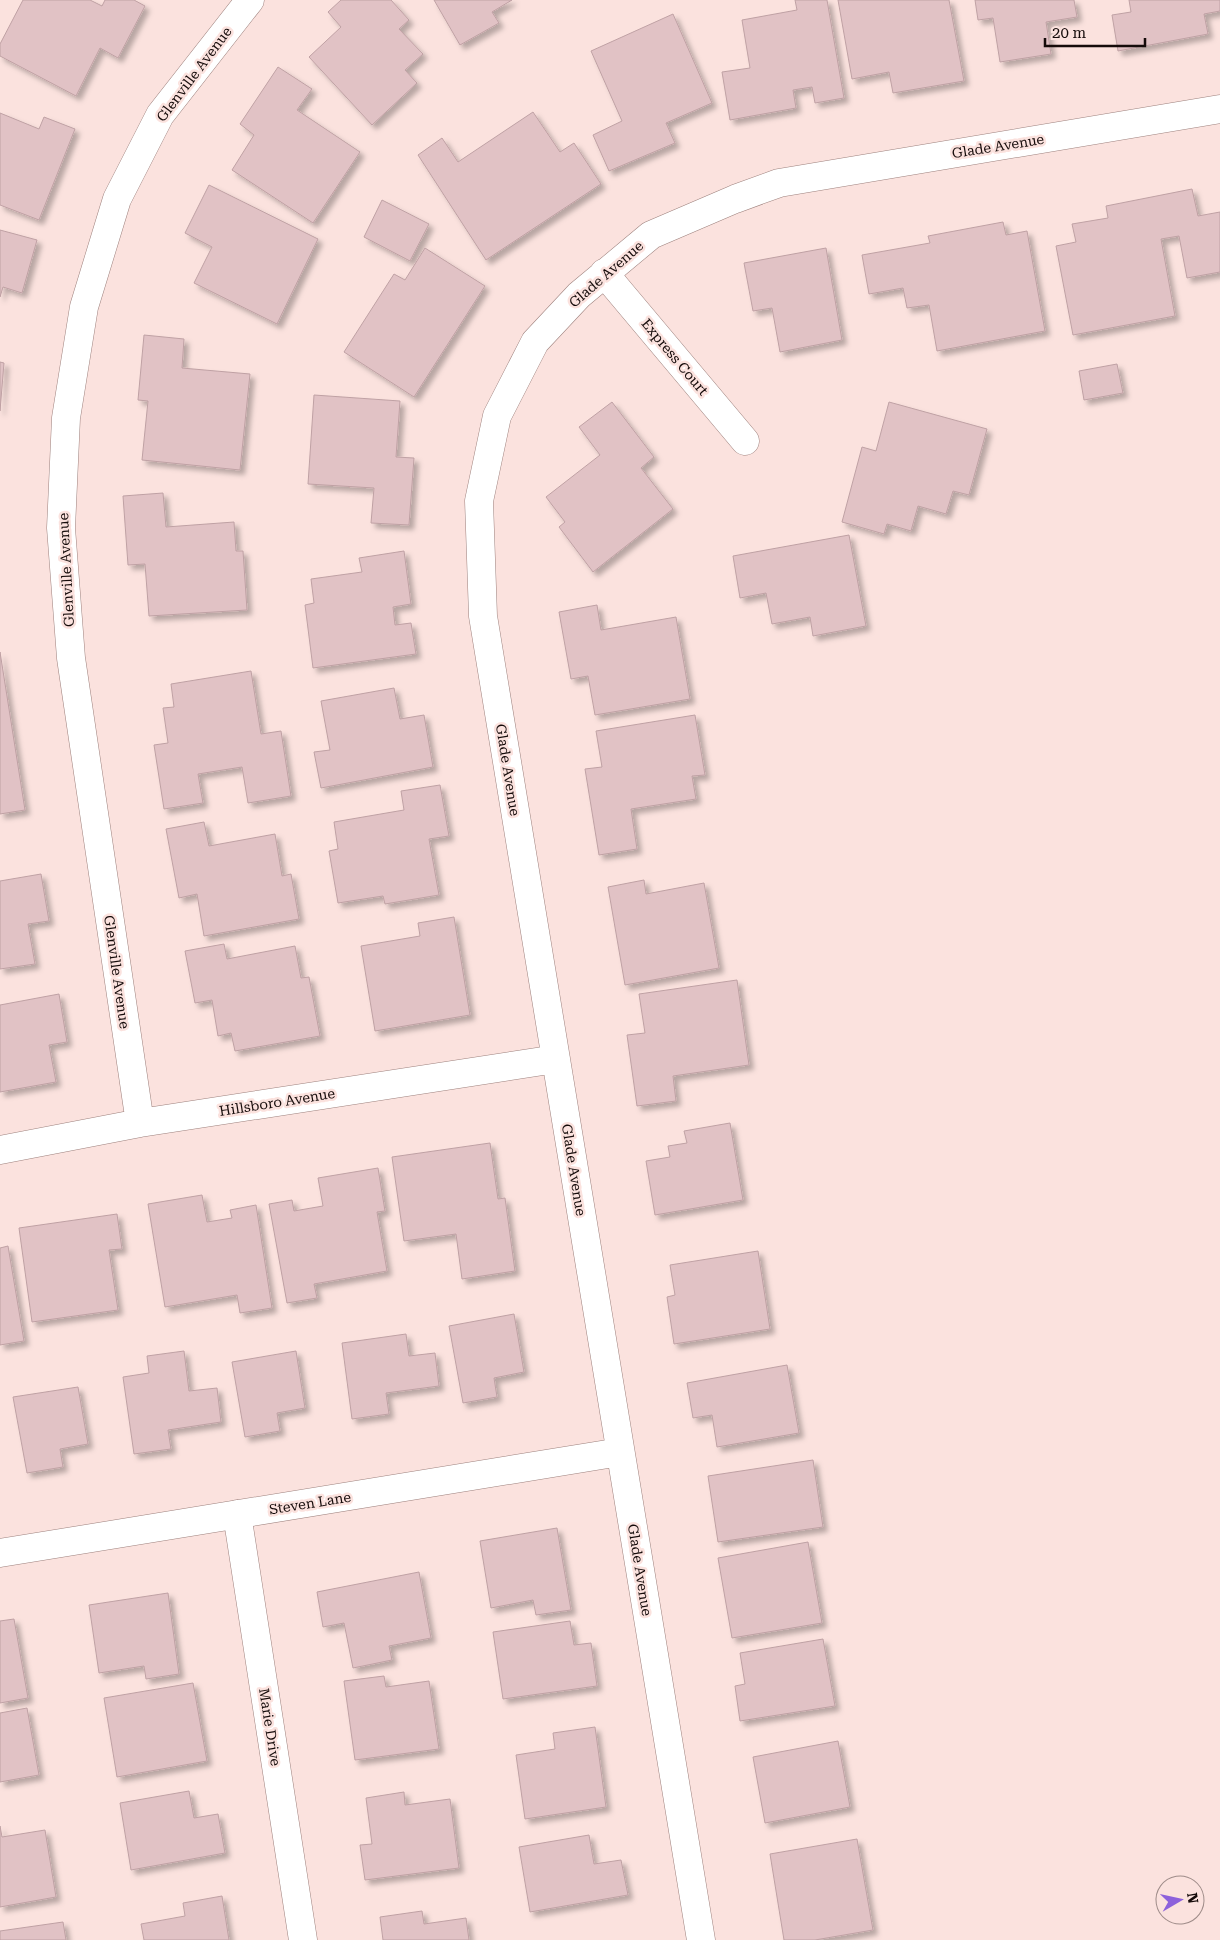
<svg xmlns="http://www.w3.org/2000/svg" width="1220" height="1940" font-family="'Roboto Serif',serif">
	<style>
		.building { fill: #e1c2c5; stroke: #bfa1a4; filter: url(#shadow) }
		.lines { fill: none; stroke-linecap: round; stroke-linejoin: round }
		.street-casing { stroke: #9d817d; stroke-width: 29 }
		.street { stroke: #fff; stroke-width: 28 }
		.labels { text-anchor: middle; stroke-width: 5; stroke-linejoin: round; paint-order: stroke }
		.street-label { font-size: 14px; fill: #150b0a; stroke: #fbe2de }
	</style>
	<defs>
		<filter id="shadow"><feDropShadow dx="4.5" dy="4.5" stdDeviation="2.5" flood-color="#0004"/></filter>
	</defs>
	<rect width="100%" height="100%" fill="#fbe2de"/>
	<path class="building" d="M23 0H90L102 6 105 0H134L145 6 118 58 100 48 76 96 0 56V44Z
		M341 0H391L409 20 399 29 423 54 405 70 417 83 372 125 309 57 341 27 328 12Z
		M434 0H512L492 12 499 23 460 45Z
		M795 0H827L844 98 815 103 812 87 793 90 796 108 730 120 722 72 750 68 742 20 797 10Z
		M838 0H949L964 81 893 93 889 72 852 79Z
		M975 0H1074L1077 17 1046 22 1051 54 1000 62 993 18 978 20Z
		M1129 0H1220V11L1204 14 1208 34 1118 51 1112 15 1131 12Z
		M673 14 712 103 666 123 675 143 609 171 593 135 622 121 591 51Z
		M278 67 312 89 297 110 360 152 313 223 232 170 254 135 240 124Z
		M533 112 560 152 574 143 601 184 486 260 418 155 442 138 458 162Z
		M0 113 39 129 44 117 75 129 39 220 0 205Z
		M209 185 318 239 277 324 194 283 212 247 185 233Z
		M1192 189 1198 216 1220 212V272L1187 278 1179 236 1161 239 1175 316 1073 335 1056 246 1076 242 1072 224 1108 218 1106 206Z
		M382 200 429 224 410 261 364 237Z
		M1003 222 1006 235 1027 231 1045 331 937 351 929 305 907 308 903 288 869 294 862 255 930 243 928 236Z
		M0 230 37 240 22 293 3 287 0 297Z
		M425 248 485 286 414 397 344 352 394 274 405 280Z
		M826 248 842 340 780 352 772 308 753 311 744 263Z
		M144 335 184 339 182 368 250 374 240 470 142 460 148 401 138 400Z
		M0 362 4 363 0 411Z
		M1117 364 1123 393 1084 400 1079 371Z
		M314 395 400 401 396 457 414 458 409 525 371 523 374 488 308 484Z
		M612 402 654 457 641 468 673 509 593 572 559 527 565 522 546 497 600 455 579 427Z
		M889 402 987 429 969 495 953 491 946 514 918 506 911 531 887 524 884 534 842 522 862 447 876 451Z
		M163 493 166 527 234 522 236 551H243L247 610 149 616 145 564 128 565 123 496Z
		M849 535 866 626 813 636 810 617 772 624 766 593 740 598 733 556Z
		M404 551 411 604 393 607 395 625 411 623 416 654 313 668 305 605 314 603 311 579 362 572 359 558Z
		M597 605 601 630 676 617 690 699 595 715 588 676 571 679 559 612Z
		M0 652 25 810 0 814Z
		M251 671 261 734 281 731 291 796 248 803 242 767 198 774 203 803 164 809 154 745 168 743 163 708 174 707 171 684Z
		M394 688 400 719 424 715 433 767 321 788 314 752 330 750 321 701Z
		M695 715 705 775 692 776 696 799 631 809 637 849 599 855 585 769 602 767 596 731Z
		M440 785 449 836 429 839 439 895 385 904 383 896 338 903 329 851 338 849 334 822 404 810 401 791Z
		M204 822 209 846 275 834 282 876 291 874 299 919 204 936 197 894 179 898 166 829Z
		M41 874 49 921 28 924 35 964 0 969V881Z
		M644 880 646 894 704 883 719 968 625 985 608 887Z
		M454 917 470 1015 375 1031 361 946 420 936 418 923Z
		M224 944 227 959 295 946 301 978 309 977 320 1036 235 1051 231 1033 218 1036 212 1000 195 1003 185 951Z
		M737 980 749 1065 673 1076 676 1101 637 1106 627 1035 645 1033 639 994Z
		M59 994 67 1042 49 1045 56 1082 0 1092V1005Z
		M730 1123 743 1200 655 1215 646 1161 670 1157 668 1146 687 1143 684 1131Z
		M490 1143 498 1199 505 1198 515 1271 462 1279 456 1234 404 1241 392 1157Z
		M378 1168 385 1211 377 1212 387 1271 314 1284 317 1298 287 1303 269 1204 292 1200 294 1211 323 1206 318 1178Z
		M202 1195 207 1222 232 1218 230 1210 256 1205 272 1308 240 1313 237 1295 165 1307 148 1204Z
		M117 1214 122 1249 109 1250 118 1310 32 1322 19 1228Z
		M8 1246 24 1341 0 1345V1248Z
		M758 1251 770 1329 674 1344 667 1297 675 1295 670 1265Z
		M514 1314 524 1372 494 1378 497 1397 463 1403 449 1326Z
		M406 1334 409 1356 435 1353 439 1386 386 1393 389 1414 352 1419 342 1343Z
		M184 1351 189 1391 217 1388 221 1422 168 1430 171 1449 134 1454 123 1377 149 1373 147 1356Z
		M296 1351 305 1408 277 1413 280 1431 245 1437 232 1362Z
		M787 1365 799 1433 717 1447 712 1415 693 1418 687 1383Z
		M78 1387 88 1444 60 1449 63 1467 27 1473 13 1397Z
		M813 1460 823 1527 718 1542 708 1476Z
		M557 1528 571 1610 536 1615 533 1600 491 1608 480 1541Z
		M808 1542 822 1623 732 1638 718 1558Z
		M419 1572 431 1638 389 1646 392 1660 353 1668 344 1623 323 1627 317 1592Z
		M168 1593 179 1674 146 1679 144 1666 99 1673 89 1605Z
		M14 1619 28 1698 0 1703V1621Z
		M570 1621 574 1645 591 1643 597 1686 503 1699 493 1632Z
		M823 1639 835 1706 740 1721 735 1686 745 1684 740 1653Z
		M384 1676 386 1687 429 1681 439 1749 355 1760 344 1681Z
		M193 1683 207 1761 117 1777 104 1698Z
		M27 1708 39 1775 0 1782V1713Z
		M595 1727 606 1807 525 1819 516 1755 555 1749 553 1733Z
		M838 1741 850 1807 765 1823 753 1757Z
		M189 1791 194 1818 218 1814 225 1853 131 1870 120 1803Z
		M404 1792 405 1805 450 1799 459 1868 365 1880 360 1845 372 1844 366 1798Z
		M0 1826 2 1837 45 1830 56 1897 0 1907Z
		M589 1835 594 1864 621 1860 628 1895 530 1912 519 1847Z
		M857 1839 873 1930 815 1940H784L770 1854Z
		M222 1896 229 1940H144L141 1924 185 1916 183 1903Z
		M422 1911 424 1924 466 1918 469 1940H383L380 1917Z
		M63 1922 66 1940H0V1931Z"/>
	<g class="lines">
		<g class="street-casing">
			<path id="street" d="M604 273 745 441
				M140 1123 71 658 61 528 66 418 84 307 117 199 160 115 250 0
				M0 1150 140 1123 556 1059
				M237 1514 303 1940
				M0 1553 620 1452
				M701 1940 483 616 479 501 497 416 535 342 579 295 651 235 735 199 779 183 1220 109"/>
		</g>
		<use href="#street" class="street"/>
	</g>
	<g class="labels">
		<g class="street-label">
			<text transform="translate(194 74) rotate(-53)" y="5">Glenville Avenue</text>
			<text transform="translate(998 146) rotate(-9)" y="5">Glade Avenue</text>
			<text transform="translate(606 274) rotate(-41)" y="5">Glade Avenue</text>
			<text transform="translate(675 357) rotate(50)" y="5">Express Court</text>
			<text transform="translate(66 570) rotate(-93)" y="5">Glenville Avenue</text>
			<text transform="translate(508 770) rotate(81)" y="5">Glade Avenue</text>
			<text transform="translate(117 972) rotate(82)" y="5">Glenville Avenue</text>
			<text transform="translate(277 1102) rotate(-9)" y="5">Hillsboro Avenue</text>
			<text transform="translate(574 1170) rotate(81)" y="5">Glade Avenue</text>
			<text transform="translate(310 1503) rotate(-9)" y="5">Steven Lane</text>
			<text transform="translate(640 1570) rotate(81)" y="5">Glade Avenue</text>
			<text transform="translate(270 1727) rotate(81)" y="5">Marie Drive</text>
		</g>
	</g>
	<g transform="translate(1180 1900) rotate(81)"><circle r="24" fill="#fbe2de" stroke="#9f8c89"/>
	<path d="M0-4L9 19L0 12L-9 19Z" fill="#8d61db"/>
	<text y="-8" font-size="14" font-weight="bold" text-anchor="middle" fill="#150b0a">N</text>
	</g>
	<path d="M1045 38v8h100v-8" fill="none" stroke="#150b0a" stroke-width="2.5"/>
	<text x="1052" y="38" font-size="15" fill="#150b0a" stroke="#fbe2de" stroke-width="4" paint-order="stroke">20 m</text>
</svg>
